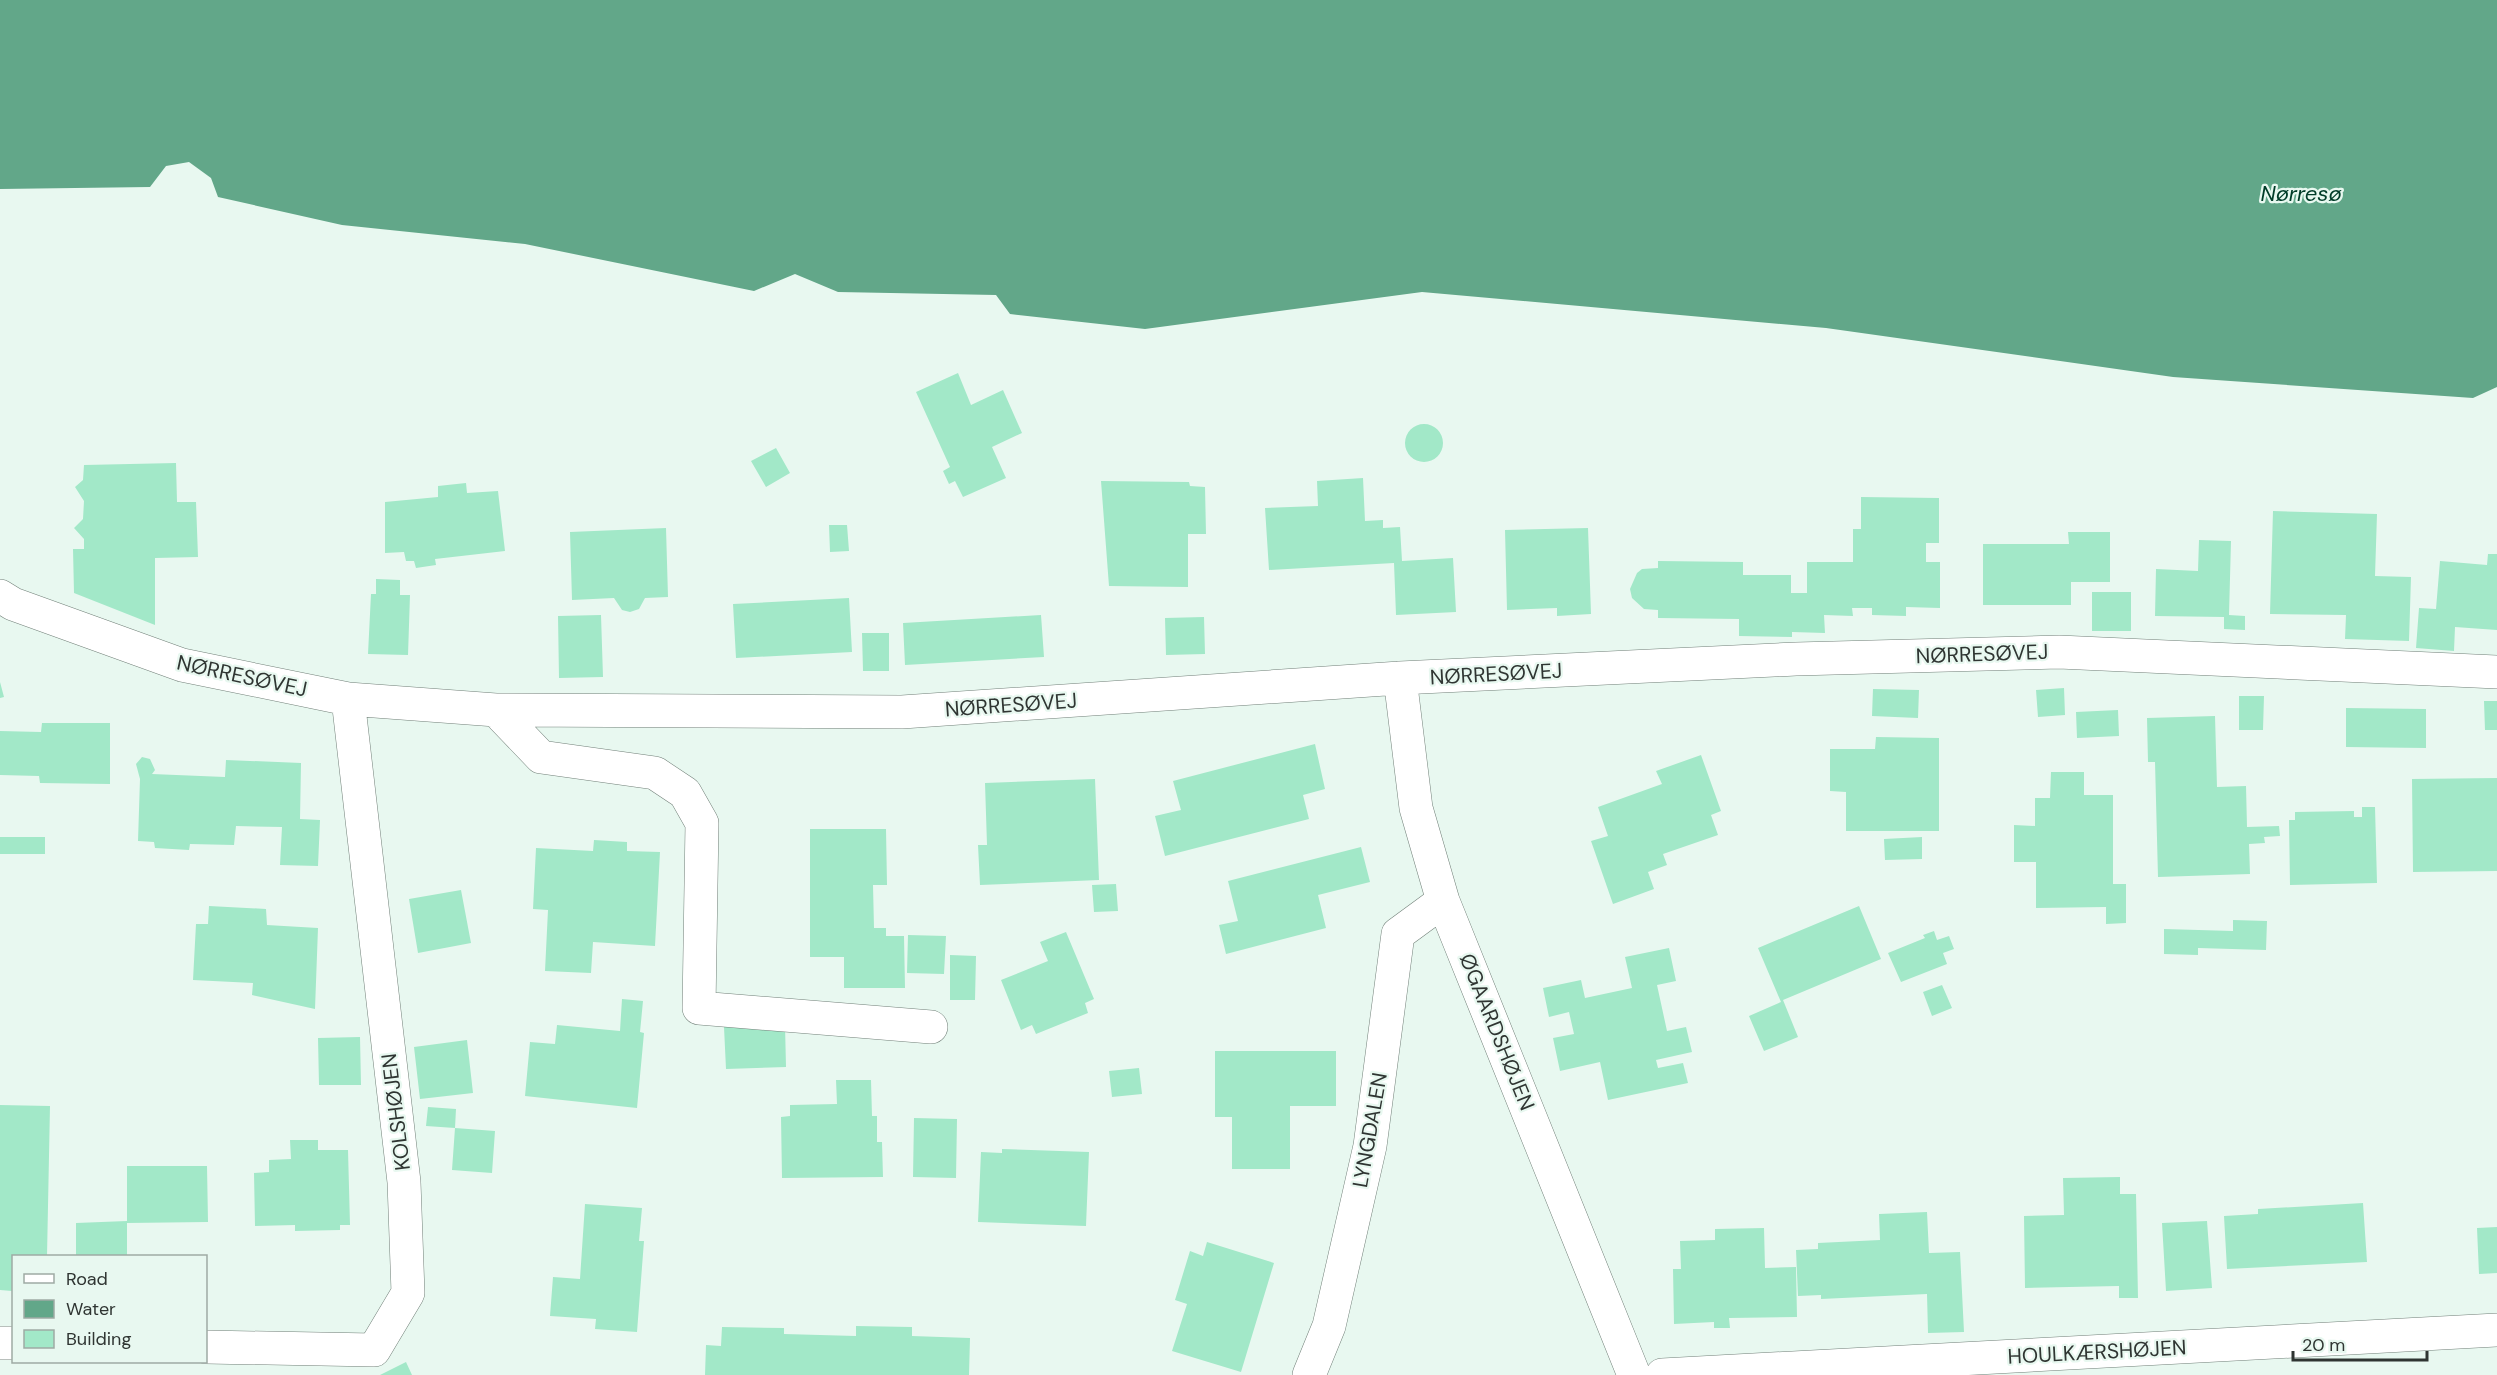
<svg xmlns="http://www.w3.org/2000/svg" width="2497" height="1375" font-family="'DM Sans',sans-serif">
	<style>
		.water { fill: #62a789 }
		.building { fill: #a2e8c8 }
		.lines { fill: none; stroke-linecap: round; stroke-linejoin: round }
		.minor-casing { stroke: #728079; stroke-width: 34 }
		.minor { stroke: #fff; stroke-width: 33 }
		.labels { text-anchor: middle; stroke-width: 4.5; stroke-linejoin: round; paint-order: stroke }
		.street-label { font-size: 21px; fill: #2f3532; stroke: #e8f8f0 }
		.water-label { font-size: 22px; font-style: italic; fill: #003c28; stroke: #e8f8f0 }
	</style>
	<rect width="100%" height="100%" fill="#e8f8f0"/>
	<path class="water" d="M0 0H2497V387L2473 398 2173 377 1826 328 1422 292 1145 329 1010 314 996 295 838 292 795 274 754 291 525 244 342 225 218 197 211 178 189 162 166 166 150 187 0 189Z"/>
	<path class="building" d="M958 373 971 405 1003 390 1022 433 992 447 1006 478 963 497 955 481 949 484 943 471 950 467 916 392Z
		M1405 443a19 19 0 1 1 38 0a19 19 0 1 1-38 0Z
		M776 448 790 473 766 487 751 461Z
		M176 463 177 502H196L198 557 155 558V625L74 593 73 549H84V539L74 528 83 519 84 501 75 487 83 480 84 465Z
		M1363 478 1365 521 1383 520V528L1400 527 1402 561 1453 558 1456 612 1396 615 1394 563 1269 570 1265 508 1318 506 1317 481Z
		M1101 481 1189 482 1190 486 1205 487 1206 534H1188V587L1109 586Z
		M466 483 467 493 498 491 505 551 435 559 436 565 416 568 414 561H406L404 552 385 553V502L438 497V486Z
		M1861 497 1939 498V543H1926V562H1940V608L1906 607V616L1872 615V608H1852L1853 616 1824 615 1825 633 1792 632V637L1739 636V619L1658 618V610L1644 609 1632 598 1630 589 1637 573 1642 569 1658 568V561L1743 562V575H1791V593H1807V562H1853V529H1861Z
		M2273 511 2377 514 2375 576 2411 577 2409 641 2345 639 2346 615 2270 614Z
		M829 525H847L849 551 830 552Z
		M666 528 668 597 645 598 639 609 630 612 622 610 614 598 572 600 570 532Z
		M1588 528 1591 614 1557 616V608L1507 610 1505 530Z
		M2068 532H2110V582H2071V605H1983V544H2069Z
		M2199 540 2231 541 2229 615 2245 616V630L2224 629V617L2155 616 2156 569 2198 571Z
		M2488 554H2497V630L2455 627 2454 651 2416 648 2419 608 2436 609 2440 561 2487 565Z
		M376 579 400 580V595H410L408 655 368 654 371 594H376Z
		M2092 592H2131V631H2092Z
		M849 598 852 652 736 658 733 604Z
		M601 615 603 677 559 678 558 616Z
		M1041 615 1044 657 905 665 903 623Z
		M1204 617 1205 654 1166 655 1165 618Z
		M862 633H889V671H863Z
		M0 682 4 697 0 698Z
		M2064 688 2065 715 2038 717 2036 690Z
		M1873 689 1919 690 1918 718 1872 716Z
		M2239 696H2264L2263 730H2239Z
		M2484 701H2497V730H2485Z
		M2346 708 2426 709V748L2346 747Z
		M2118 710 2119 736 2077 738 2076 712Z
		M2215 716 2217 787 2246 786 2247 827 2279 826 2280 836 2264 837 2265 843 2249 844 2250 874 2158 877 2155 762H2148L2147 718Z
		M42 723H110V784L40 783 39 776 0 775V731L41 732Z
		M1876 737 1939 738V831H1846V792L1830 791V749H1875Z
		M1315 744 1325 789 1303 795 1309 819 1165 856 1155 816 1181 810 1173 781Z
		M1701 755 1721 811 1711 815 1718 835 1663 854 1667 865 1648 872 1654 889 1613 904 1591 841 1608 836 1598 807 1662 784 1656 771Z
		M142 757 150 759 155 770 152 774 225 777 226 760 301 763 300 819 320 820 318 866 280 865 282 827 236 826 234 845 190 844 189 850 155 848 154 842 138 841 140 779 136 764Z
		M2051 772H2084V795H2113V884H2126V923L2106 924V907L2036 908V862H2014V825L2035 826V798H2050Z
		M2497 778V871L2413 872 2412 779Z
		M1095 779 1099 880 980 885 978 845H987L985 783Z
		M2362 807H2375L2377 883 2290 885 2289 820H2295V812L2354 811V817H2362Z
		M810 829H886L887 885H873L874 928H886V936H904L905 988H844V957H810Z
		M0 837H45V854H0Z
		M1922 837V859L1885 860 1884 839Z
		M594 840 627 842V851L660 852 655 946 593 942 591 973 545 971 548 910 533 909 536 848 593 851Z
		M1361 847 1370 882 1318 895 1326 928 1226 954 1219 925 1238 921 1228 881Z
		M1116 884 1118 911 1094 912 1092 885Z
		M461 890 471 943 418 953 409 899Z
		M209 906 266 909 267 925 318 928 315 1009 252 995 253 983 193 980 196 924H208Z
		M1859 906 1881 959 1783 1000 1798 1037 1764 1051 1749 1016 1781 1002 1758 948Z
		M2233 920 2267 921 2266 950 2198 948V955L2164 954V929L2233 931Z
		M1934 931 1937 940 1949 936 1954 949 1943 953 1947 964 1901 982 1888 953 1925 938 1923 935Z
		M1066 932 1094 999 1085 1003 1088 1013 1036 1034 1032 1025 1021 1030 1001 980 1048 961 1040 942Z
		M908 935 946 936 944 974 907 973Z
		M1669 948 1676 981 1657 985 1667 1031 1686 1027 1692 1052 1656 1060 1658 1068 1683 1063 1688 1083 1608 1100 1600 1062 1560 1071 1553 1038 1574 1034 1569 1012 1549 1017 1543 988 1581 980 1585 998 1632 988 1625 957Z
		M950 955 976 956 975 1000H950Z
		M1942 985 1952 1008 1932 1016 1923 992Z
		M622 999 643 1001 640 1032 644 1033 637 1108 525 1096 530 1042 555 1044 557 1025 620 1031Z
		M785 1025 786 1067 726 1069 724 1027Z
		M360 1037 361 1085H319L318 1038Z
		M467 1040 473 1093 420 1099 414 1047Z
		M1215 1051H1336V1106H1290V1169H1232V1117H1215Z
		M1139 1068 1142 1094 1112 1097 1109 1071Z
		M836 1080H871L872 1116H877V1142H882L883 1177 782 1178 781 1117 790 1116V1105L837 1104Z
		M0 1105 50 1106 47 1256H14L12 1291 0 1290Z
		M428 1107 456 1109 455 1128 495 1131 492 1173 452 1170 455 1128 426 1126Z
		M914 1118 957 1119 956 1178 913 1177Z
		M290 1140H318V1150H348L350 1225H340V1230L295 1231V1225L255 1226 254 1173 269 1172V1160L291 1159Z
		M1002 1149 1089 1152 1086 1226 978 1222 981 1152 1002 1153Z
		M127 1166H207L208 1222 127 1223V1256H76V1223L127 1221Z
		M2120 1177V1194H2136L2138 1298H2119V1286L2025 1288 2024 1216 2064 1215 2063 1178Z
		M2363 1203 2367 1262 2227 1269 2224 1216 2258 1214V1209Z
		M585 1204 642 1208 639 1241H644L637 1332 595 1329 596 1319 550 1316 553 1277 580 1279Z
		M1927 1212 1929 1253 1960 1252 1964 1332 1928 1333 1927 1294 1821 1299V1295L1798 1296 1796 1250 1818 1249V1243L1880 1240 1879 1214Z
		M2207 1221 2212 1288 2166 1291 2162 1223Z
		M2497 1227V1273L2479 1274 2477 1228Z
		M1764 1228 1765 1268 1796 1267 1797 1317 1729 1318 1730 1328H1714V1322L1674 1324 1673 1269H1681L1680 1241 1715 1240V1229Z
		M1207 1242 1274 1263 1241 1372 1172 1351 1187 1304 1175 1300 1190 1251 1203 1256Z
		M856 1326 912 1327V1336L970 1338 969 1375H705L706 1345 721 1346 722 1327 784 1328V1334L856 1336Z
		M406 1362 412 1375H380Z"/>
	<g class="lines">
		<g class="minor-casing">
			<path id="minor" d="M0 596 13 604 182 665 348 699 496 710 902 712 1400 678 1796 659 2059 652 2497 672
				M1400 678 1416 808 1443 901 1634 1375
				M496 710 541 757 655 773 685 793 702 823 699 1008 931 1027
				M0 1343H14
				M206 1347 374 1350 408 1293 404 1182 348 699
				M1309 1375 1329 1326 1370 1146 1398 934 1443 901
				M1662 1375 2497 1330"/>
		</g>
		<use href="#minor" class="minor"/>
	</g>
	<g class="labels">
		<g class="street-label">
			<text transform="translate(1982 654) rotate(-2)" y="7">NØRRESØVEJ</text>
			<text transform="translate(1496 674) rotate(-3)" y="7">NØRRESØVEJ</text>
			<text transform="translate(242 676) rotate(12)" y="7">NØRRESØVEJ</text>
			<text transform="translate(1011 705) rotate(-4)" y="7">NØRRESØVEJ</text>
			<text transform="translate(1497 1032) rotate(68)" y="7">ØGAARDSHØJEN</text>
			<text transform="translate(396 1112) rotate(-97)" y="7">KOLSHØJEN</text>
			<text transform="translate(1370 1130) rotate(-80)" y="7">LYNGDALEN</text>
			<text transform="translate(2097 1352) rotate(-3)" y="7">HOULKÆRSHØJEN</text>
		</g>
		<g class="water-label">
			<text x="2301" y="201">Nørresø</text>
		</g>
	</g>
	<rect x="12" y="1255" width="195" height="108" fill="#e8f8f0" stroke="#9eaaa4" stroke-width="1.5"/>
	<rect x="24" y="1274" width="30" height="9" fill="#ffffff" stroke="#9eaaa4" stroke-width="1.5"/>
	<text x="66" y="1285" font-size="18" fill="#2f3532">Road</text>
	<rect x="24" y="1300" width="30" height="18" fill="#62a789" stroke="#9eaaa4" stroke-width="1.5"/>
	<text x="66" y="1315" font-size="18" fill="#2f3532">Water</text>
	<rect x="24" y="1330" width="30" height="18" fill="#a2e8c8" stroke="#9eaaa4" stroke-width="1.5"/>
	<text x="66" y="1345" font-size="18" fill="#2f3532">Building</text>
	<path d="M2293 1351v9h134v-9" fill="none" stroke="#2f3532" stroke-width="3"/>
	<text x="2302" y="1351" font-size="18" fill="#2f3532" stroke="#e8f8f0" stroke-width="4.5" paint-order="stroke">20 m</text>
</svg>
